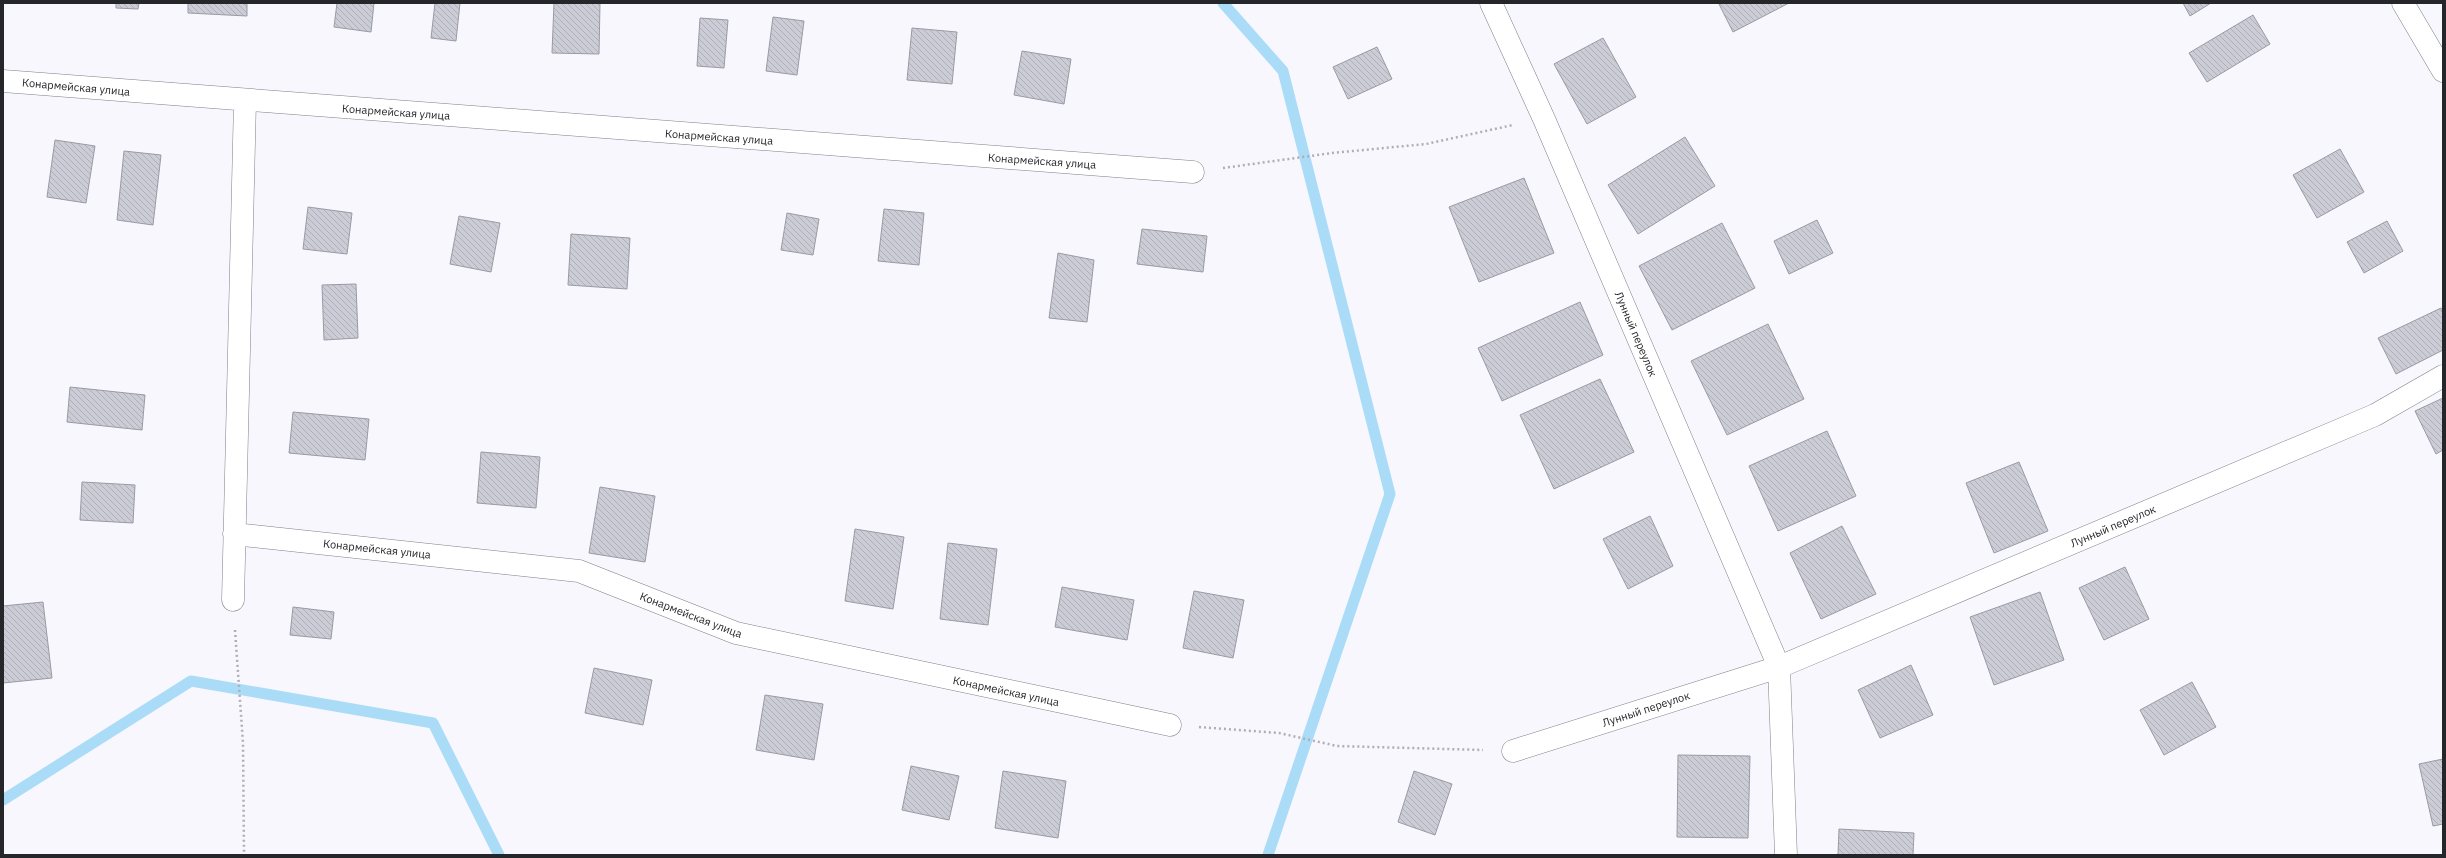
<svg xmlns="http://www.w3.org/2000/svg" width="2446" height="858" font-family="'IBM Plex Sans',sans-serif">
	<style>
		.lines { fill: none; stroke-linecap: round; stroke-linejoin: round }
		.stream { stroke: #aadcf8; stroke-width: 11 }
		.building { fill: url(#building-back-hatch); stroke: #999aa3 }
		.minor-casing { stroke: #7f8089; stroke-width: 23 }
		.tertiary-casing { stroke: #7f8089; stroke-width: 23 }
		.path { stroke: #aeaeb3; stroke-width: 2.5; stroke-dasharray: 2 3; stroke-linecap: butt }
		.minor { stroke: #fff; stroke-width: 22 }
		.tertiary { stroke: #fff; stroke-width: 22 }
		.labels { text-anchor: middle; stroke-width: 3.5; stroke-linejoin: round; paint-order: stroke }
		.street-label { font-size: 11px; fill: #252629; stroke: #fff }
	</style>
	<defs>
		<pattern id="building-back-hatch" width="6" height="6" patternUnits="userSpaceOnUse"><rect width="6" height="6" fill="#cbccd6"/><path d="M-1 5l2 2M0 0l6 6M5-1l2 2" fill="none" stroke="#aeafb8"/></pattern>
	</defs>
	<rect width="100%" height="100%" fill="#f7f7fd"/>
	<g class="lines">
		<path class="stream" d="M1223 3 1283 71 1390 494 1268 855
			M3 800 191 681 433 723 499 855"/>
	</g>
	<path class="building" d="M116 3H139L138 9 116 8Z
		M188 3H247V16L188 13Z
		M337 3H374L371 32 334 27Z
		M435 3H460L456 41 431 38Z
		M554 3H600L599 54 552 53Z
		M1722 3H1789L1733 32 1719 4Z
		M2183 3H2211L2190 16Z
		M2253 15 2270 44 2207 82 2189 53Z
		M773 17 804 21 797 75 766 71Z
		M700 18 728 20 724 68 697 66Z
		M912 28 957 32 952 84 907 80Z
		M1603 38 1636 97 1587 124 1554 64Z
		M1377 47 1392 79 1348 99 1333 67Z
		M1022 51 1071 59 1064 104 1014 95Z
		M1685 137 1715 186 1638 234 1608 185Z
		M55 140 95 146 86 203 47 197Z
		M2340 149 2364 192 2317 218 2293 175Z
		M124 151 161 155 153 225 117 220Z
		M1524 178 1554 253 1479 282 1449 207Z
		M308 207 352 213 347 254 303 249Z
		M884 209 924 213 919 265 878 261Z
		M787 213 819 219 813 255 781 250Z
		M459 216 500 223 491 272 450 264Z
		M1817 220 1833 253 1789 274 1774 241Z
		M2387 221 2403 251 2364 273 2347 242Z
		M1722 223 1755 288 1672 330 1639 266Z
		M1142 229 1207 236 1203 272 1137 264Z
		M571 234 630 238 627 289 568 285Z
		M1058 253 1094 260 1087 322 1049 318Z
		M356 284 358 338 324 340 322 285Z
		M1580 302 1603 355 1502 401 1478 348Z
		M2441 308 2443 312V350L2396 374 2378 338Z
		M1768 324 1804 399 1727 435 1691 361Z
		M1600 379 1634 452 1554 489 1520 415Z
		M70 387 145 395 142 430 67 422Z
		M2443 398V450L2436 454 2415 411Z
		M293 412 369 419 365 460 289 453Z
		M1827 431 1856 496 1778 531 1749 466Z
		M481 452 540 457 536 508 477 503Z
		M2019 462 2048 531 1994 553 1966 483Z
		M82 482 135 485 133 523 80 520Z
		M600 487 655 496 645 562 589 553Z
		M1650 516 1673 566 1628 589 1603 539Z
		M1842 526 1876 594 1821 619 1790 553Z
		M855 529 904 537 893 609 845 601Z
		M948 543 997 549 988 625 940 619Z
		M2125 567 2149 619 2104 640 2079 588Z
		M1062 587 1134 600 1127 640 1055 627Z
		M1194 591 1244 600 1233 658 1183 648Z
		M2040 592 2064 660 1994 685 1970 617Z
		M43 602 52 678 3 683V606Z
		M293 607 334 612 331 639 290 635Z
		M1911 665 1933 715 1880 738 1858 690Z
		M594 668 652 680 643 725 585 713Z
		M2192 682 2216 727 2164 755 2140 710Z
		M765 695 823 704 814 760 756 750Z
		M1678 755 1750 756 1748 838 1677 837Z
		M2443 759V824L2433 826 2419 764Z
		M911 766 959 776 949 820 902 810Z
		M1003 771 1066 781 1058 838 995 828Z
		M1414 771 1452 784 1435 835 1398 822Z
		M1839 829 1914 833 1913 855H1838Z"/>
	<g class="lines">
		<g class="minor-casing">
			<path id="minor" d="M1491 3 1544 119 1779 667 1786 855
				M3 81 1193 172
				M234 534 579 571 736 633 1170 725
				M233 600 245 101
				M1513 751 1779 667 2375 415 2443 376"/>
		</g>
		<g class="tertiary-casing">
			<path id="tertiary" d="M2403 3 2443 71"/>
		</g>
		<path class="path" d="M1223 168 1332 153 1426 144 1513 125
			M235 630 243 743 244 855
			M1199 727 1279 733 1337 746 1483 750"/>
		<use href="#minor" class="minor"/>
		<use href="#tertiary" class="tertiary"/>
	</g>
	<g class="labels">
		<g class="street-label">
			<text transform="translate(76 87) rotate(5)" y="4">Конармейская улица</text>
			<text transform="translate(396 112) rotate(4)" y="4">Конармейская улица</text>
			<text transform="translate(719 137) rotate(4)" y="4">Конармейская улица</text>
			<text transform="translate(1042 161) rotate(4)" y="4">Конармейская улица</text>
			<text transform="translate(1636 334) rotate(67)" y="4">Лунный переулок</text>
			<text transform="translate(2113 526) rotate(-23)" y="4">Лунный переулок</text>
			<text transform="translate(377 549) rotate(6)" y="4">Конармейская улица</text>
			<text transform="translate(691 615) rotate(21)" y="4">Конармейская улица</text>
			<text transform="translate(1006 691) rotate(12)" y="4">Конармейская улица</text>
			<text transform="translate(1646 709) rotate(-18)" y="4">Лунный переулок</text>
		</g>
	</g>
	<rect width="2446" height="858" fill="none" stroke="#252629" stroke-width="8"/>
</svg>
